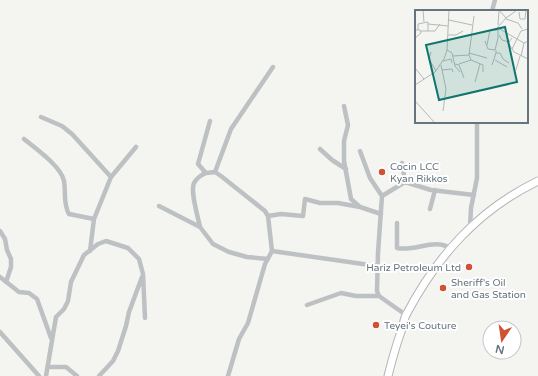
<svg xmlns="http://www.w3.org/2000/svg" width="538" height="376" font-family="'Varela Round',sans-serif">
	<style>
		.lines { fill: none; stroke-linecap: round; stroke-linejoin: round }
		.primary-casing { stroke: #b1b5b8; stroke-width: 9 }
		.street { stroke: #bdc1c4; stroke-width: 4.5 }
		.primary { stroke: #fff; stroke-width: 7 }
		.poi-dot { fill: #d15133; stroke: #fff; stroke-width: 1.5 }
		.labels { text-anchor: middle; stroke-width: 4; stroke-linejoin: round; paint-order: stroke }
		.poi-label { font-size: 10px; fill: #66747e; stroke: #fff; text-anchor: start }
		.inset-road { fill: none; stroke: #b2b9bb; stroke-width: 1 }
		.view { fill: #0f766e; fill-opacity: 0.15; stroke: #0f766e; stroke-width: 2 }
		.inset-edge { fill: none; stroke: #66747e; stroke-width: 2 }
	</style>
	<rect width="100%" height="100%" fill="#f4f4f0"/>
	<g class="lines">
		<g class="primary-casing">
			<path id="primary" d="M388 376C392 360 396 345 402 329 403 325 404 319 406 315 437 256 478 210 538 181"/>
		</g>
		<path class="street" d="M492 11 495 0
			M344 106 348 125 344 141V161L351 199 360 207 381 214
			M41 117 62 126 72 134 111 177
			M210 121 198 164 206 173 215 172 221 176 265 211 268 216 272 251 265 264 248 323 239 339 228 376
			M24 139C35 148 61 166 64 181 66 193 63 204 69 214L94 219 90 251
			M320 149 332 160 346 169
			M360 151 370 178 382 196 378 253 377 291 379 296 406 315
			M402 163 405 182 431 190 474 195
			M215 172 231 129 273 67
			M382 196 405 182
			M159 206 200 227 213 244 229 252 247 257 268 259
			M430 209 435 190
			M268 216 281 214 303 216 305 199 320 203H338L360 207
			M94 219 111 177 136 147
			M397 223V248C416 252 434 237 452 249
			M200 227C198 217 190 191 194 183 196 179 202 174 206 173
			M470 227 471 208 477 178V122
			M0 231 5 239 7 250 11 259V267L6 282
			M272 251 377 266
			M0 277 19 292 29 293 37 299 51 338
			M307 305 341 293 356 296H379
			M0 332 39 376
			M48 367H66L77 376
			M46 376 56 317 64 309 68 301 71 282 84 255 98 244 106 241 128 248 139 259 143 274 145 318
			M99 376 113 361 118 351 126 326 129 312 142 277"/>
		<use href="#primary" class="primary"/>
	</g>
	<g class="poi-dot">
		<circle cx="382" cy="172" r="4"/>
		<circle cx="469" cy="267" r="4"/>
		<circle cx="443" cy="288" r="4"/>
		<circle cx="376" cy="325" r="4"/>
	</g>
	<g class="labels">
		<g class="poi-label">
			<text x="390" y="170">Cocin LCC<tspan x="390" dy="12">Kyan Rikkos</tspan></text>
			<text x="461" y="271" text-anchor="end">Hariz Petroleum Ltd</text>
			<text x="451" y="286">Sheriff's Oil<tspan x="451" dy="12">and Gas Station</tspan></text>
			<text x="384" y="329">Teyei's Couture</text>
		</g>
	</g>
	<g transform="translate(415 10)">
		<rect width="113" height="113" fill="#f4f4f0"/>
		<path class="inset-road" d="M8 0 9 12M104 2 105 9H110L111 0M59 6 54 45 56 50 68 55V62M91 8 102 0M91 9 103 13 107 19M34 10 57 15M83 15 84 1M83 18 109 33M0 20H5L6 23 0 28M3 20V14L13 12V14M6 21H13V14L33 16M13 21H20L25 14M33 25H41L48 21M84 25 87 30 94 32 97 28M70 31 73 39 80 40 83 28V17L91 8 84 0M92 31 99 42 113 49M72 35 75 20H83M97 39 106 21 113 19M32 40 37 43 40 56 45 62M81 40V43H85L88 49 94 53M16 42 14 49 21 61M54 43 72 48M38 46 54 45M106 46 109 33 113 31M80 50 92 57M28 51 36 49 37 53M40 54 44 55 49 68M44 54 56 50M26 55 31 79 28 101M77 55 81 43M0 58 9 69M27 60 37 59 38 62M101 60 105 46M60 72 65 54M0 75 20 62 29 49 32 40 34 0M0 91 20 113"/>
		<path class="view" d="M90 17 102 72 24 90 11 35Z"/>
		<rect width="113" height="113" class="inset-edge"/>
	</g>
	<g transform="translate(502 340) rotate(193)"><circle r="19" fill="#ffffff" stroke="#c2c7cb"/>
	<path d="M0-3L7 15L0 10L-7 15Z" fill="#d15133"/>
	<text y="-6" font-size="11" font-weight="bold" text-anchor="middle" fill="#66747e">N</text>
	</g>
</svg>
